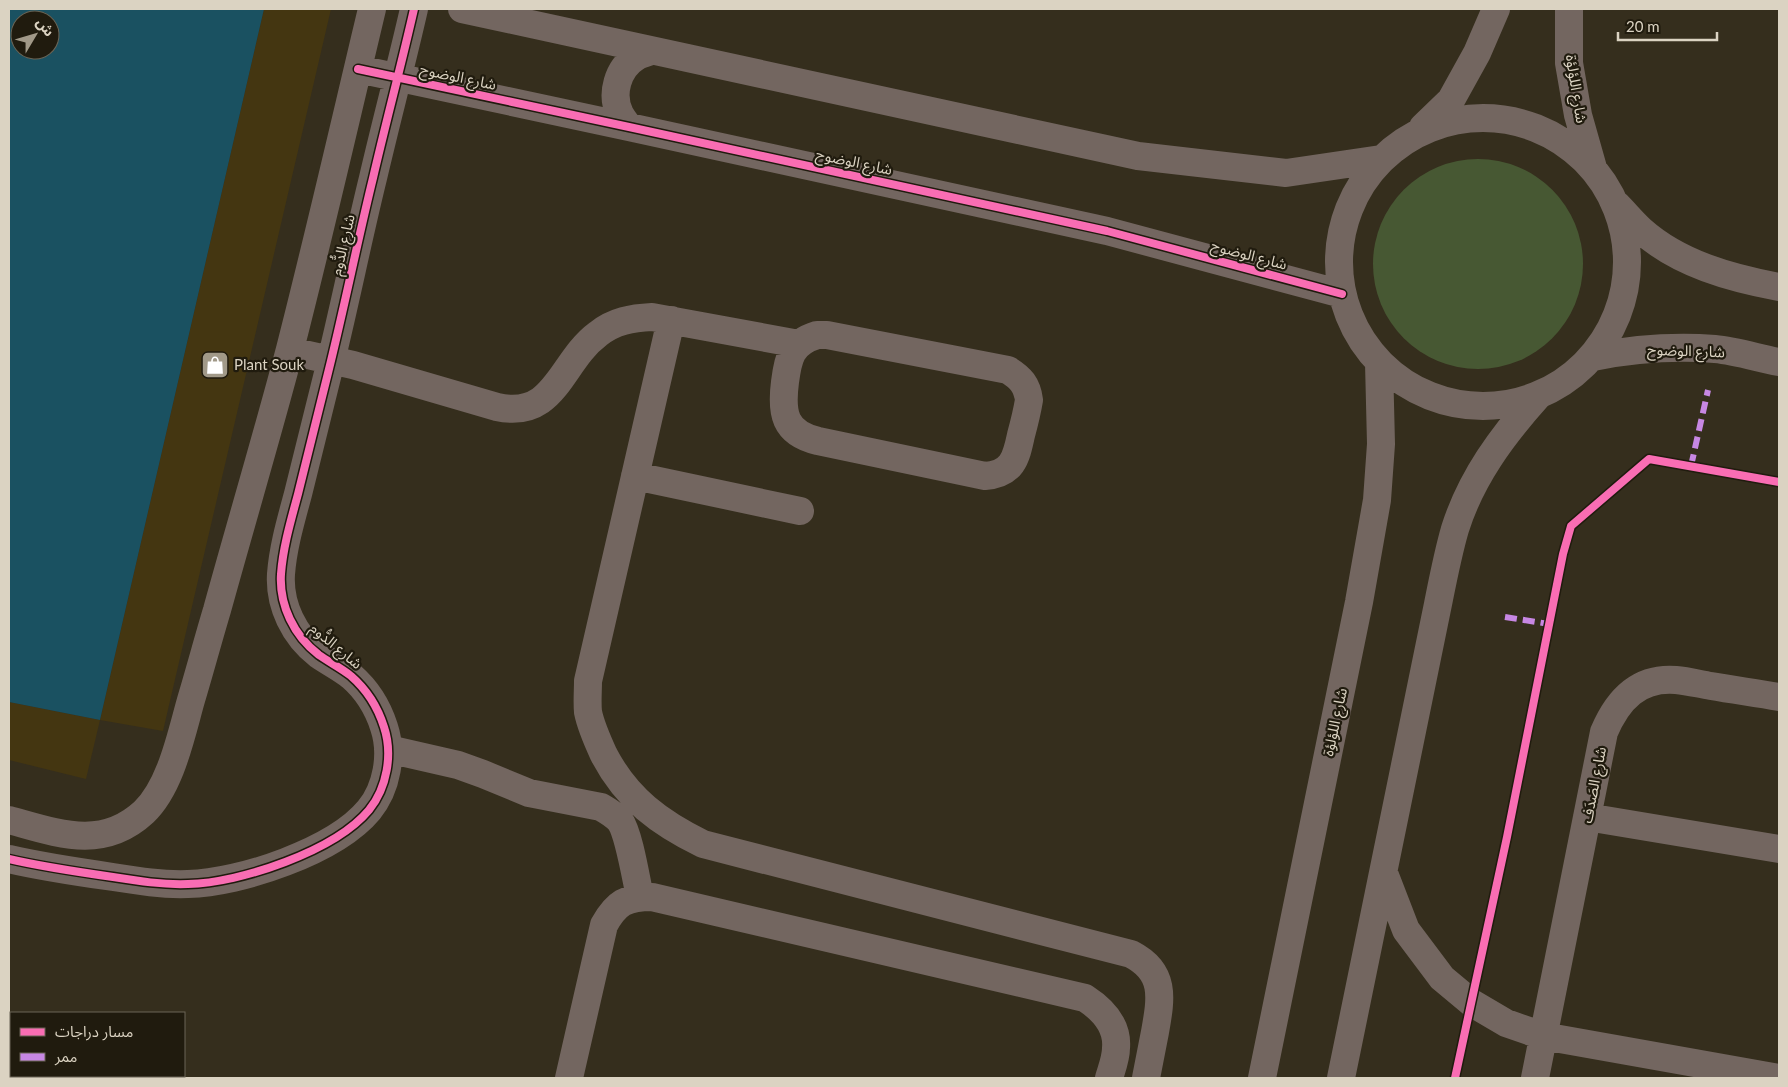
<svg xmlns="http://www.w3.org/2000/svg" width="1788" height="1087" font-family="Lato,'Noto Sans Arabic',sans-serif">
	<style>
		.built { fill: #443611 }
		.green { fill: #475833 }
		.water { fill: #1a5161; fill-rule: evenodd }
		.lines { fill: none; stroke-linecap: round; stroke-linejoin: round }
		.minor { stroke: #736660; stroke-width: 28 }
		.quiet { stroke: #c787e3; stroke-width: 6; stroke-dasharray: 12 6; stroke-linecap: butt }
		.cycleway-casing { stroke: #201b0e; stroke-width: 11 }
		.cycleway { stroke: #f96db3; stroke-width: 8 }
		.labels { text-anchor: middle; stroke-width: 4.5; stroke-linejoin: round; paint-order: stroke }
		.street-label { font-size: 15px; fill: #dbd3c2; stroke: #201b0e }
		.poi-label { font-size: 15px; fill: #dbd3c2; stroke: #201b0e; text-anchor: start }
	</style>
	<rect width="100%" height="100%" fill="#352e1d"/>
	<path class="built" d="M264 9H331L163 731 100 720 86 779 9 760V702L100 720Z"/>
	<path class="green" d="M1373 264a105 105 0 1 1 210 0a105 105 0 1 1-210 0Z"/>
	<path class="water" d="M9 9H264L100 720 9 702ZM20 20H50V50H20Z"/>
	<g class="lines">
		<path class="minor" d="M462 9 1138 156 1286 173 1381 159
			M1569 9V63L1578 115 1593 168
			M358 69 629 127 1107 231 1342 294
			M1339 262a144 144 0 1 1 288 0a144 144 0 1 1-288 0Z
			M629 127C626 123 622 118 620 114 610 94 618 68 636 57 640 54 646 53 651 51
			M1423 127 1451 100 1477 53 1496 9
			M1617 205C1625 213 1633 223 1641 230 1679 264 1731 278 1779 287
			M671 320 588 681C588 691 587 702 588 712 591 727 598 742 604 755 627 799 660 823 703 844L1131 954C1166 972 1161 998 1155 1032 1152 1047 1149 1063 1146 1078
			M817 335H827L1008 370C1021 378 1027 385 1029 400 1027 412 1024 424 1021 435 1016 459 1012 474 985 476L818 441C784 433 781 413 785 382 788 358 791 343 817 335Z
			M290 351 353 365 497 407C556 420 560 362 598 334 614 321 632 318 652 317L799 344
			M1593 357C1633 349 1674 346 1715 349 1736 351 1758 358 1779 362
			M635 476 800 511
			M388 749 458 765 483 774 529 793 601 807C608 811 615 815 620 821 629 834 636 879 640 897
			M1587 817 1779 849
			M9 820C57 833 102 851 144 812 171 786 181 735 191 700 200 670 208 640 217 610 241 523 267 436 290 349 319 236 345 122 372 9
			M9 859C43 867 78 872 113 877 138 881 163 885 188 884 240 883 335 851 369 810 387 788 393 754 384 727 378 708 366 689 351 676 341 668 329 662 319 655 294 636 279 605 281 574 283 547 291 520 298 494 308 454 318 414 328 373 344 309 357 243 373 178 386 122 401 66 414 9
			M1384 873 1406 930 1442 978 1472 1003 1506 1023 1543 1036 1779 1078
			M569 1078 604 925C616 903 626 897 652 897L1085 998C1102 1009 1118 1025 1116 1048 1116 1058 1112 1068 1109 1078
			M1262 1078 1359 602 1377 500 1381 444 1379 363
			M1341 1078 1438 604C1443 579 1448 553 1455 529 1471 478 1502 436 1538 396
			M1535 1078 1604 732C1618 699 1639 677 1676 680 1688 681 1699 684 1711 686 1734 690 1756 693 1779 697"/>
		<path class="quiet" d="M1691 466 1708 390
			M1505 617 1549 624"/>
		<g class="cycleway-casing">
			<path id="cycleway" d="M358 69 629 127 1107 231 1342 294
				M9 859C43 867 78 872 113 877 138 881 163 885 188 884 240 883 335 851 369 810 387 788 393 754 384 727 378 708 366 689 351 676 341 668 329 662 319 655 294 636 279 605 281 574 283 547 291 520 298 494 308 454 318 414 328 373 344 309 357 243 373 178 386 122 401 66 414 9
				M1455 1078 1507 837 1563 554 1571 526 1649 459 1779 482"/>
		</g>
		<use href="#cycleway" class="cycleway"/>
	</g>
	<defs>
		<g id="shop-square" transform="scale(1.4375)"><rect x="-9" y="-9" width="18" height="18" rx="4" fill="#a19988" stroke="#201b0e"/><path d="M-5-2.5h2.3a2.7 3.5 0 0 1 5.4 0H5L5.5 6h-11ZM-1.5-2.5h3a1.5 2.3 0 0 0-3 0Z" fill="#fff"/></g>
	</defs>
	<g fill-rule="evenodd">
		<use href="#shop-square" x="215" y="365"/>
	</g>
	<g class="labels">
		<g class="street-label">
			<text transform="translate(458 77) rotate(12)" y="5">شارع الوضوح</text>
			<text transform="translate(1576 89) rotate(81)" y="5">شارع اللؤلؤة</text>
			<text transform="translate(854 162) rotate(12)" y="5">شارع الوضوح</text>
			<text transform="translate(343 245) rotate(-77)" y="5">شارع الدُّوم</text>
			<text transform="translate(1249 255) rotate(15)" y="5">شارع الوضوح</text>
			<text transform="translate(1686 351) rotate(2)" y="5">شارع الوضوح</text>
			<text transform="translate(336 646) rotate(40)" y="5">شارع الدُّوم</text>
			<text transform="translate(1335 722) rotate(-78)" y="5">شارع اللؤلؤة</text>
			<text transform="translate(1594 785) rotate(-79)" y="5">شارع الصَدَف</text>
		</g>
		<g class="poi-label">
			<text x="234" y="370">Plant Souk</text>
		</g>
	</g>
	<rect width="1788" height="1087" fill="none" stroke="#dbd3c2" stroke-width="20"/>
	<rect x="10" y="1012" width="175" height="65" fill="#201b0e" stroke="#6b6556"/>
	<rect x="20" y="1028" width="25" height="8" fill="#f96db3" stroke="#6b6556"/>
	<text x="55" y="1037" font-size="15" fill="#dbd3c2">مسار دراجات</text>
	<rect x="20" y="1053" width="25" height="8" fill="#c787e3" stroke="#6b6556"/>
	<text x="55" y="1062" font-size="15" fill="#dbd3c2">ممر</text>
	<g transform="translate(35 35) rotate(52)"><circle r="24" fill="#201b0e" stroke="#6b6556"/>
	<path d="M0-4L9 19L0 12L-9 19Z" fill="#a19988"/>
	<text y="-8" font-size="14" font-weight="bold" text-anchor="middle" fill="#dbd3c2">ش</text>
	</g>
	<path d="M1618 32v8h99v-8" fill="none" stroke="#dbd3c2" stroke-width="2.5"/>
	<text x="1626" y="32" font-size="15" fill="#dbd3c2" stroke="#201b0e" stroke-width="4" paint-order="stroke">20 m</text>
</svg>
